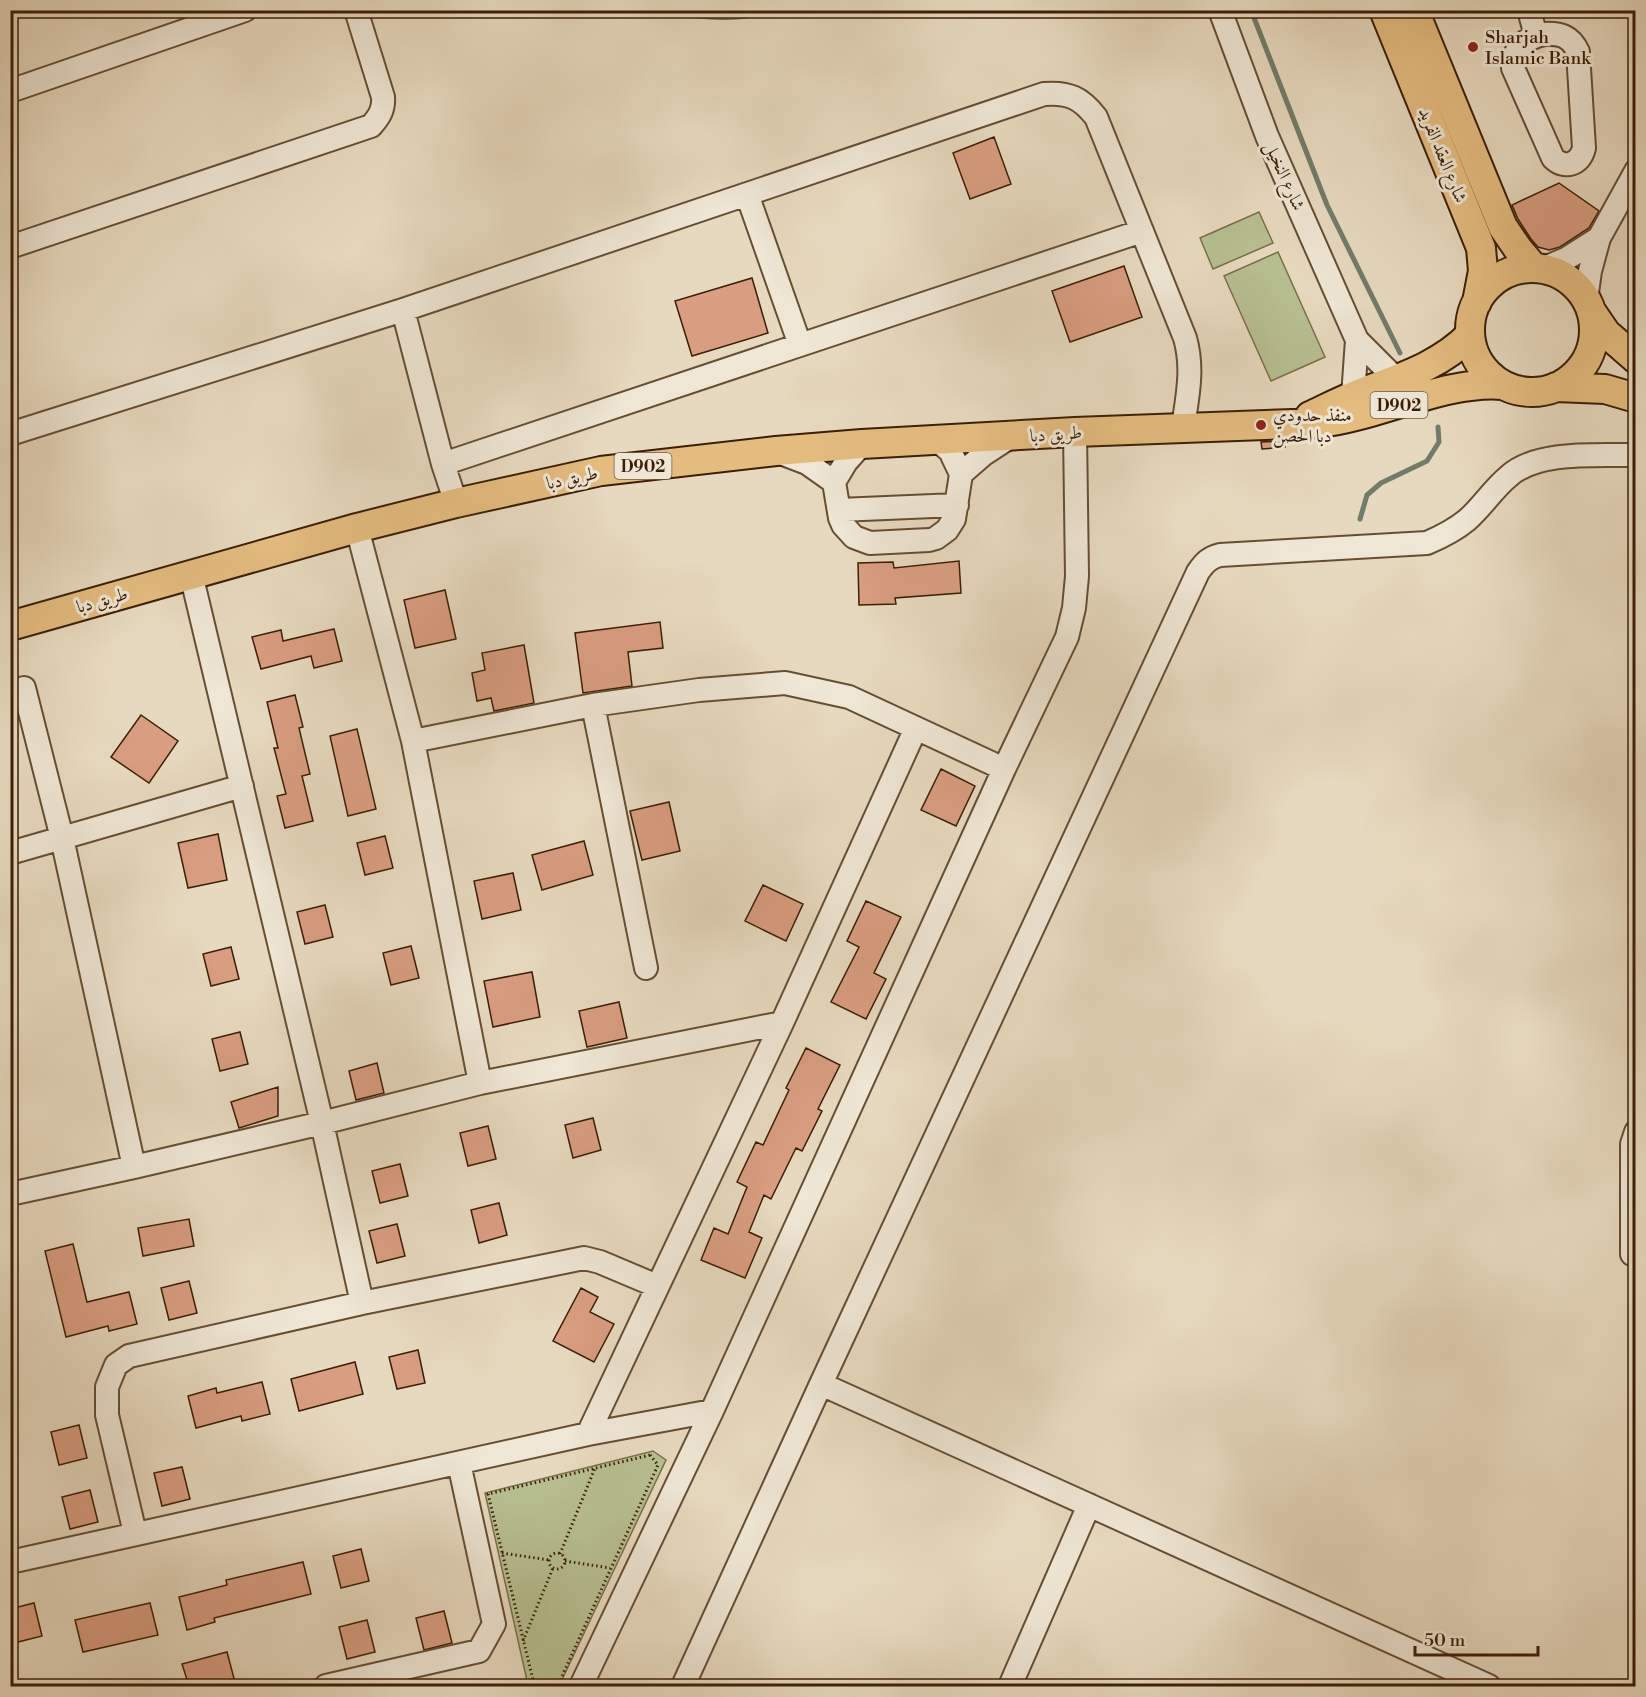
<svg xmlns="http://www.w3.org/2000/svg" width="1646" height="1697" font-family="'Libre Bodoni',Amiri,serif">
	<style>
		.green { fill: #b7bf91; stroke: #796f4a; stroke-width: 1.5 }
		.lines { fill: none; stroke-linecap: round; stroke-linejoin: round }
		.stream { stroke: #727c6a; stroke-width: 5 }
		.building { fill: #d99d81; stroke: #3b1f04; stroke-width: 1.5 }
		.minor-casing { stroke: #664e33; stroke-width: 26 }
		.major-casing { stroke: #3b1f04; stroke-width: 32 }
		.path { stroke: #3b1f04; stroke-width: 3; stroke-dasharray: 1.5 3; stroke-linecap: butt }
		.minor { stroke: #efe6d5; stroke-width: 22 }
		.major { stroke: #e4bc80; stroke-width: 28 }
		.poi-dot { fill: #8f2418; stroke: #efe6d5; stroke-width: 2 }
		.labels { text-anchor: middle; stroke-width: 6; stroke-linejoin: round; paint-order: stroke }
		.shield { fill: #efe6d5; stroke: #715b43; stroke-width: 1.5 }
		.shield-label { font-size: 16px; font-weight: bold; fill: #3b1f04 }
		.poi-label { font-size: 18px; fill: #3b1f04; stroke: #efe6d5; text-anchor: start }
		.street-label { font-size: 18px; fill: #3b1f04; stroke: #efe6d5 }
	</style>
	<rect width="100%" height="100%" fill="#e7d9bf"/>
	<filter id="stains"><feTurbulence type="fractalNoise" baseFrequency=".00333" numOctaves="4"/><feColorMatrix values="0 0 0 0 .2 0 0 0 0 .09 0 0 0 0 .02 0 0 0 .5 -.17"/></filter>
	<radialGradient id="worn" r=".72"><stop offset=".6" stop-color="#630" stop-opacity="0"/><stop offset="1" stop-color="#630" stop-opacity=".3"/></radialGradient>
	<path class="green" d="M643 11 766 10V11C741 28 674 14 643 11Z
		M1259 212 1273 243 1213 269 1200 238Z
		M1278 252 1325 357 1271 381 1224 276Z
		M653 1451 666 1460 559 1686 528 1685 485 1493Z"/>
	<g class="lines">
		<path class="stream" d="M1251 10 1327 205 1400 353
			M1360 519 1367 495 1381 483 1427 461 1439 442 1438 427"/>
	</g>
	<path class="building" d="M994 137 1011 184 970 199 953 153Z
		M1559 183 1599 211 1589 228 1560 247 1549 250 1538 247 1531 239 1518 219 1512 205Z
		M1124 266 1142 317 1070 342 1052 291Z
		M752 278 768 333 692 356 675 301Z
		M1285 441V447L1262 449 1261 442Z
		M959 561 961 593 895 598 896 604 859 605 858 563 893 562 894 568Z
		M445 590 456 639 415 648 404 600Z
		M660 622 663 648 628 652 632 686 583 693 575 633Z
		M334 629 342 661 314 668 311 656 261 669 252 637 281 630 283 641Z
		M524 645 534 703 494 711 491 698 477 701 472 673 485 670 482 653Z
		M295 695 303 727 299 728 310 774 302 776 313 821 285 828 277 796 286 794 274 748H278L267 702Z
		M141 715 178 741 149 783 111 757Z
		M357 729 376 809 348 816 330 736Z
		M941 769 975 786 956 826 921 810Z
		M669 802 680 851 642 860 630 811Z
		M218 834 227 880 188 888 178 843Z
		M385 836 393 868 365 875 357 843Z
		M584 841 593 875 542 890 532 855Z
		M513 873 521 910 482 919 474 881Z
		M763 885 803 904 786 941 745 921Z
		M866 901 901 917 874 973 886 979 866 1019 831 1002 859 947 847 941Z
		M325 905 333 937 305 944 297 912Z
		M411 946 419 978 391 985 383 953Z
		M231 947 239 979 211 986 203 954Z
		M532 972 540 1017 493 1027 484 981Z
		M619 1002 627 1038 587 1047 579 1011Z
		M240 1032 248 1064 220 1071 212 1039Z
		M806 1048 840 1065 818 1109 822 1111 802 1151 796 1148 771 1199 764 1195 749 1232 762 1238 745 1278 701 1260 714 1228 728 1234 747 1187 737 1182 756 1142 763 1145 789 1090 786 1088Z
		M377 1063 384 1093 356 1100 349 1071Z
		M278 1087V1116L239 1128 231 1102Z
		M593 1118 601 1150 573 1158 565 1125Z
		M488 1126 496 1159 468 1166 460 1133Z
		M400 1164 408 1196 380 1203 372 1171Z
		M499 1203 507 1235 479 1243 471 1210Z
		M189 1219 194 1246 143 1256 138 1228Z
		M397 1224 405 1256 377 1263 369 1231Z
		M73 1244 87 1302 129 1292 137 1324 109 1331 108 1326 66 1337 45 1251Z
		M189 1281 197 1313 169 1320 161 1288Z
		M581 1288 598 1297 590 1312 614 1324 594 1362 553 1341Z
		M418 1350 425 1383 397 1389 389 1357Z
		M355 1362 363 1394 299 1411 291 1379Z
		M262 1382 270 1414 242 1421 241 1416 196 1428 188 1396 216 1388 217 1393Z
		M79 1425 87 1458 59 1465 51 1432Z
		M182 1467 190 1499 162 1506 154 1473Z
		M90 1490 98 1522 70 1529 62 1497Z
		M361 1549 369 1581 341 1588 333 1556Z
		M303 1562 311 1594 214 1618 215 1622 187 1630 179 1597 227 1585 226 1580Z
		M34 1603 42 1636 14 1643 10 1628V1609Z
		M150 1603 158 1635 83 1652 75 1620Z
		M444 1611 452 1643 424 1650 416 1618Z
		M367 1620 375 1652 347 1659 339 1627Z
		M227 1652 236 1686H189L182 1664Z"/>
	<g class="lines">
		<g class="minor-casing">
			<path id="minor" d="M1220 10 1267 136 1357 340 1396 379
				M1529 10 1536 36
				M1544 34C1560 33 1571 36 1578 52L1584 148C1580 164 1565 170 1553 158L1513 68C1512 48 1526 38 1544 34Z
				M10 91 245 10
				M747 194 800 345
				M10 247 371 126C379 117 384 110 383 97L356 10
				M1542 269 1566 259 1599 238
				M1586 300 1590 271 1599 238 1636 171
				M403 310 443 464 456 503
				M1353 396 1357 340
				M10 434 403 310 1044 94C1069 92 1081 98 1096 117L1185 338C1194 369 1187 398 1183 428
				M862 444 846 462 834 482 840 518 843 525 854 537 870 543 929 540 936 538 947 530 954 519 961 474 950 451 937 440
				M778 452 807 463 834 482
				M443 464 1142 231
				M961 474 984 454 1010 437
				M839 510 957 505
				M357 528 413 741 480 1083
				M191 574 322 1123 362 1303
				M24 688 62 838 242 786
				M593 705 646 968
				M413 741 593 705 699 690 785 683 849 697 1004 769
				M10 853 62 838 134 1167
				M10 1194 134 1167 322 1123 480 1083 782 1023
				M1632 1254V1144L1636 1132
				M821 1384 1489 1686
				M588 1434 782 1023 916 728
				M135 1533 107 1415V1387L116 1365 129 1356 362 1303 584 1258 600 1262 657 1286
				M10 1562 588 1434 712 1411
				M326 1686 479 1651 494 1624 459 1463
				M581 1686 712 1411 1004 769 1067 637 1074 608 1077 576 1075 432
				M683 1686 821 1384 1198 572C1205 562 1209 558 1220 555L1427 543C1441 537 1455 530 1467 520 1482 507 1493 489 1509 476 1538 450 1598 456 1636 455
				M1010 1686 1089 1505"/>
		</g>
		<g class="major-casing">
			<path id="major" d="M1384 10 1481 248 1483 271 1477 302
				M1414 10 1503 227 1518 249 1534 268
				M1470 330a62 62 0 1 1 124 0a62 62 0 1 1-124 0Z
				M1591 311 1606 333 1636 359
				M1556 387 1605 389 1636 398
				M1310 416C1325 409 1340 401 1356 395 1396 379 1439 367 1470 335
				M10 626 357 528 456 503 601 471 776 451 862 444 1075 432 1320 423C1380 416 1445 380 1503 385"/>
		</g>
		<path class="path" d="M650 1455 658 1465 558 1685 534 1684 488 1494Z
			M502 1553 549 1560
			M549 1561a8 8 0 1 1 16 0a8 8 0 1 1-16 0Z
			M560 1554 595 1468
			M565 1561 610 1568
			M523 1641 553 1568"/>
		<use href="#minor" class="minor"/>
		<use href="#major" class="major"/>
	</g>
	<g class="poi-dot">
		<circle cx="1473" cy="47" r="6"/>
		<circle cx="1261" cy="425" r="6"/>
	</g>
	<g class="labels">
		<g class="shield">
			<rect x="1370.5" y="392" width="57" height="26" rx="4.5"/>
			<rect x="614.5" y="453" width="57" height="26" rx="4.5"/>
		</g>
		<g class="shield-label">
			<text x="1399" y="411">D902</text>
			<text x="643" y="472">D902</text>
		</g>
		<g class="poi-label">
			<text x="1485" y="43">Sharjah<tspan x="1485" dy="21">Islamic Bank</tspan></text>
			<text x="1273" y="421">منفذ حدودي<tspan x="1273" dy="21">دبا الحصن</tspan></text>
		</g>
		<g class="street-label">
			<text transform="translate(1443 155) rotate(68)" y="6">شارع العقد الفريد</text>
			<text transform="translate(1285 176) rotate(66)" y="6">شارع النخيل</text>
			<text transform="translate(1056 434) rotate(-4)" y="6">طريق دبا</text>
			<text transform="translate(572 478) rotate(-12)" y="6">طريق دبا</text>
			<text transform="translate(102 600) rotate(-16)" y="6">طريق دبا</text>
		</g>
	</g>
	<rect width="1646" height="1697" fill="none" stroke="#e7d9bf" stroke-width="36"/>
	<rect x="12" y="12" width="1622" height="1673" fill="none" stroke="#3b1f04" stroke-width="3"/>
	<rect x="18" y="18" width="1610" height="1661" fill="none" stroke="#3b1f04" stroke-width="1.5"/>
	<path d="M1415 1646v9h123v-9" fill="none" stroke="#3b1f04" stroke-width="3"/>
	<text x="1424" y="1646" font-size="18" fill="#3b1f04" stroke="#efe6d5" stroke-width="4.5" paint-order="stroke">50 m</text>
	<rect width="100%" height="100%" filter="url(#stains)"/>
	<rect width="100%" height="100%" fill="url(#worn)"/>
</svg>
